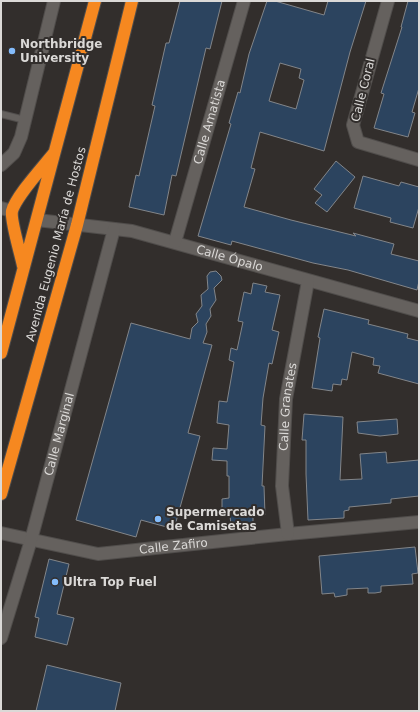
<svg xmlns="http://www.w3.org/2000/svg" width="420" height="712" font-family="'DejaVu Sans',sans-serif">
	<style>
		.building { fill: #2c445f; stroke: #828589; fill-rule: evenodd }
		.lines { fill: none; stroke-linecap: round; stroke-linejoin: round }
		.lane-casing { stroke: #504d4b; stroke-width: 8 }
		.street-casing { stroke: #504d4b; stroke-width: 14 }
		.highway-casing { stroke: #504d4b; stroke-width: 14 }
		.lane { stroke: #65615e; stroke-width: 6 }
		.street { stroke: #65615e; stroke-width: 12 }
		.highway { stroke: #f68820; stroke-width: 12 }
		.poi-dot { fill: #84bcfb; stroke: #322e2c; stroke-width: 1.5 }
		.labels { text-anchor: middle; stroke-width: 4; stroke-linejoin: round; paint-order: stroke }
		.poi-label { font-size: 12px; font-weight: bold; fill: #dbd9d7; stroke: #322e2c; text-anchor: start }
		.street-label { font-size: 12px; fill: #dbd9d7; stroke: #322e2c }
	</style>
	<rect width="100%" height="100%" fill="#322e2c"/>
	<path class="building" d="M180 1H222L210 49 206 48 176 176 172 175 164 215 129 207 136 175 139 176 155 106 152 105 166 43H169Z
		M267 1H275L324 15 328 1H366L350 52 324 151 260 132 251 168 255 169 244 207 291 220 356 236 353 233 394 244 391 254 419 261V281L417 290 348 270 313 263 232 241 231 245 198 236 231 124 229 123 238 92 240 93 249 54ZM280 63 301 69 299 78 304 80 296 109 269 101Z
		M408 1H419V88L412 112 415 113 408 137 374 128 384 94 381 93 402 27H401Z
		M336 161 355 177 327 212 315 203 322 195 314 189Z
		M363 176 399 186 401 182 419 187V207L413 228 390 222 391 218 354 208Z
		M216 271 221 276 222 280 214 288 216 300 210 309 211 316 206 324 207 332 203 343 212 345 188 433 200 436 174 529 141 520 136 537 76 520 131 323 190 339 192 328 198 322 196 314 202 306 201 295 208 289 207 276 210 272Z
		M253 283 267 286 265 292 280 295 272 330 279 332 272 364 269 363 263 398 261 425 265 426 262 486H264L265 515H253V525H231L230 516H222V499L229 498V476H227V461L212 460 213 448 227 449 229 425 217 423 219 401 227 402 234 362 229 360 231 348 237 350 243 322 238 321 244 292 251 294Z
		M324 309 369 320 368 324 408 334 407 338 419 341V384L378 373 380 366 373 365 374 358 352 352 347 380 342 379 341 385 333 384 332 391 312 388 320 338 318 337Z
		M304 414 343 417 340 480 362 479 360 454 386 452 387 463 419 460V496L391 499V503L349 507V510L344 511V518L308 520 306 474V440H302Z
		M397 419 398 434 380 436 358 433 357 422Z
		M415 547 418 573 412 574 413 584 381 586V592L375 593H368V588L347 589V595L335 597 334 593 322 594 319 556Z
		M49 559 69 564 57 614 74 618 67 645 35 637 39 618 35 617Z
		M47 665 121 683 115 711H36Z"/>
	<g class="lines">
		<g class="lane-casing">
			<path id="lane" d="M1 114 25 120"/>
		</g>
		<g class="street-casing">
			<g id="street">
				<path d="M388 1 353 125 358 142 419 160"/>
				<path d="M1 165 14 153 21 137 54 1"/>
				<path d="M1 208 12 211"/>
				<path id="s1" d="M37 220 132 231 419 311"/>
				<path id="s2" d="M175 242 244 1"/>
				<path id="s3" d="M1 533 98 554 288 534 419 522"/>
				<path id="s4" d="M288 534 282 486 286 399 308 281"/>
				<path id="s5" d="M1 638 31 540 114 229"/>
			</g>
		</g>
		<g class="highway-casing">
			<path id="highway" d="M23 266C21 255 10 220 12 211 16 196 43 167 54 153
				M1 353 95 1
				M1 494 77 225 132 1"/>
		</g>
		<use href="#lane" class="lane"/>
		<use href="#street" class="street"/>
		<use href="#highway" class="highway"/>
	</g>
	<g class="poi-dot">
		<circle cx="12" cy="51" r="4"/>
		<circle cx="158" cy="519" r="4"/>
		<circle cx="55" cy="582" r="4"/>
	</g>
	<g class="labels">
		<g class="poi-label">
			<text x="20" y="48">Northbridge<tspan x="20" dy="14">University</tspan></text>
			<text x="166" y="516">Supermercado<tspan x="166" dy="14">de Camisetas</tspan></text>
			<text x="63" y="586">Ultra Top Fuel</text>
		</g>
		<g class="street-label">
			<text transform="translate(363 90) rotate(-76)" y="4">Calle Coral</text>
			<text dy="4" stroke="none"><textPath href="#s2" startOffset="125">Calle Amatista</textPath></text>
			<text transform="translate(56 244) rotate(-75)" y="4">Avenida Eugenio María de Hostos</text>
			<text dy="4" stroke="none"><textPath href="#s1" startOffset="197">Calle Ópalo</textPath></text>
			<text dy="4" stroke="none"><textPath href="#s4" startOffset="128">Calle Granates</textPath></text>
			<text dy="4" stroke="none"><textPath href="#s5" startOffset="212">Calle Marginal</textPath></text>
			<text dy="4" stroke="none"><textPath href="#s3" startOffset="175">Calle Zafiro</textPath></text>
		</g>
	</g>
	<rect width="420" height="712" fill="none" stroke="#dbd9d7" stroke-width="4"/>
</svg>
